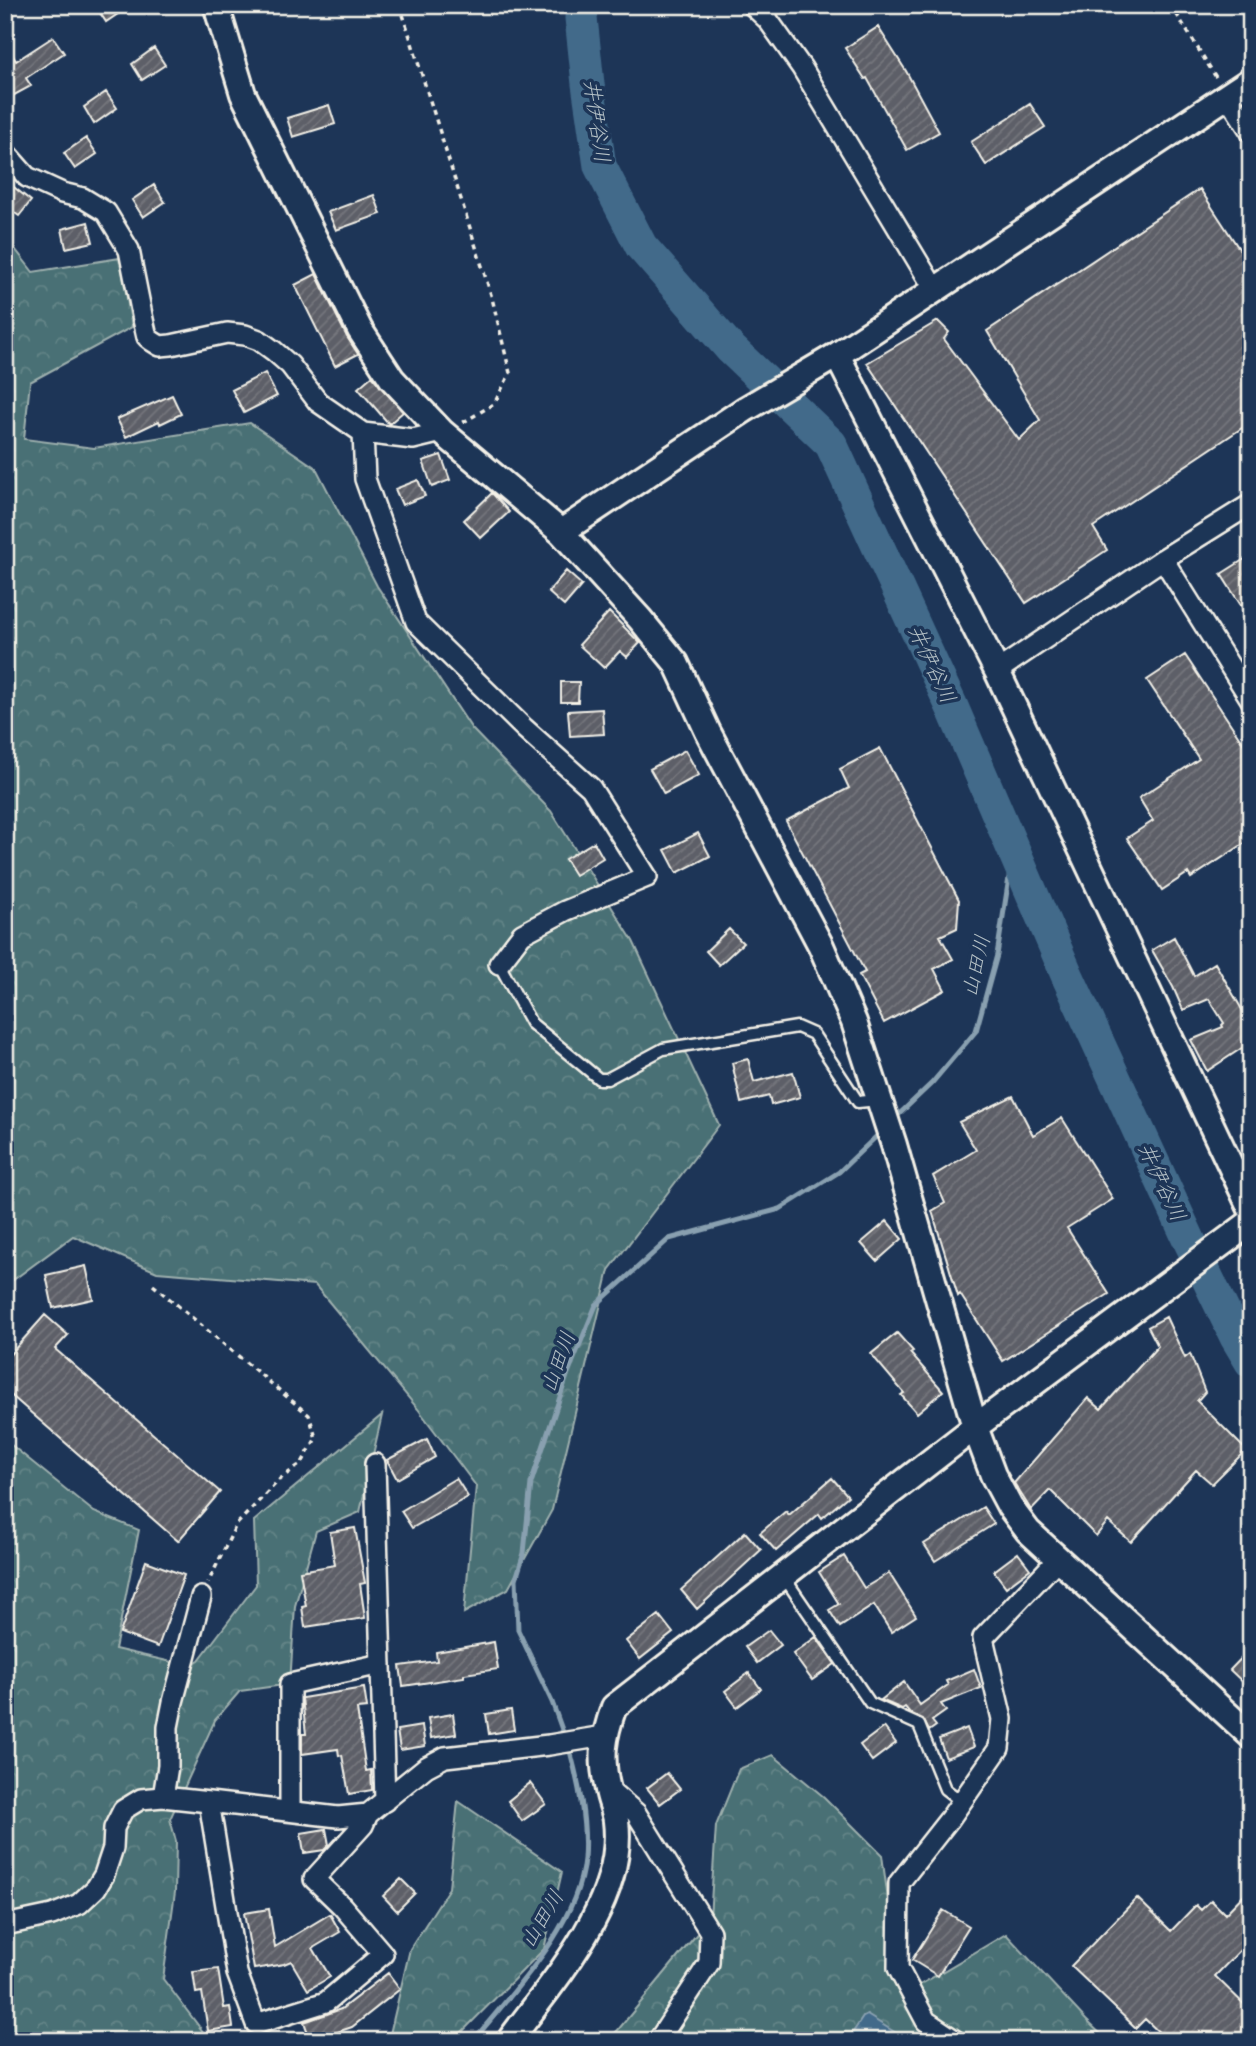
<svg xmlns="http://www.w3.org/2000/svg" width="1256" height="2046" font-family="Delius,'Klee One',sans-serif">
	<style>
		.forest { fill: url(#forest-crowns); stroke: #9eb0ae; stroke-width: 2 }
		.water { fill: url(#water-ripples); stroke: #89a0b0; stroke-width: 2 }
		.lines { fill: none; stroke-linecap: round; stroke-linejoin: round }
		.stream { stroke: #89a0b0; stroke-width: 5 }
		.river { stroke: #426a8a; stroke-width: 33 }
		.building { fill: url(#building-hatch); stroke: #f4f1e8; stroke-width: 2 }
		.service-casing { stroke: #f4f1e8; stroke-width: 15 }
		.minor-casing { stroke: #f4f1e8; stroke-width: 24 }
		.tertiary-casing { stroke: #f4f1e8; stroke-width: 30 }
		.path { stroke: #f4f1e8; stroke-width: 3.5; stroke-dasharray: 5 5; stroke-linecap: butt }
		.service { stroke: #1d3557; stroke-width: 10 }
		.minor { stroke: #1d3557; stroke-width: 19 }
		.tertiary { stroke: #1d3557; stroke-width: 24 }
		.labels { text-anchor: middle; stroke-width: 7; stroke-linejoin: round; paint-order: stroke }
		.water-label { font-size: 21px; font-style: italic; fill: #b6c2c7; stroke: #1d3557 }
	</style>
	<defs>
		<pattern id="forest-crowns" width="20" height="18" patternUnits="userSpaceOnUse" patternTransform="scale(1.75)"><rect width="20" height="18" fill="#497074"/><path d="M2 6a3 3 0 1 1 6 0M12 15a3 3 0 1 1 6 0" fill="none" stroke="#648588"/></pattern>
		<pattern id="water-ripples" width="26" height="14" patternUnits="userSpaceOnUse" patternTransform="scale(1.75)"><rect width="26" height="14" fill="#426a8a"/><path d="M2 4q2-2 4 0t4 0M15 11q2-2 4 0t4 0" fill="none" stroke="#5e809a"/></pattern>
		<pattern id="building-hatch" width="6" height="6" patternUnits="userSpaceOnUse" patternTransform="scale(1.75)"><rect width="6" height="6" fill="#5d5f67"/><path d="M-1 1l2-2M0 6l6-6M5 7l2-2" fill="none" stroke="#75767d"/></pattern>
	</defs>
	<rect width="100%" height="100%" fill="#1d3557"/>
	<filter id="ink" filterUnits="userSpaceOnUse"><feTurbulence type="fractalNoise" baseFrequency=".0143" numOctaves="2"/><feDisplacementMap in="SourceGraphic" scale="14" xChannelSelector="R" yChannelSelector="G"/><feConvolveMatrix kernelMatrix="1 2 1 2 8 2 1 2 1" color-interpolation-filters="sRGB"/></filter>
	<g filter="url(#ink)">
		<path class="forest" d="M5 236 33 272 120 258 132 327 30 382 24 439 94 448 250 423 316 468 377 586 472 729 551 811 633 941 719 1125 609 1270 552 1510 508 1589 464 1613 476 1486 418 1409 315 1285 157 1272 73 1236 5 1286Z
			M382 1415 360 1512 316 1531 295 1606 290 1684 240 1691 215 1720 170 1819 176 1841 175 1892 163 1979 210 2041H5V1440L94 1512 139 1530 115 1649 189 1666 199 1660 256 1585 254 1521Z
			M773 1755 824 1797 882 1855 901 1996 1006 1934 1086 2020 1108 2041H606L618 2030 710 1918 716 1826 739 1769Z
			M458 1801 562 1872 544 1949 453 2041H338L390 2034 410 1949 449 1888Z"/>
		<path class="water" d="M867 2015 909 2041H847L863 2017Z"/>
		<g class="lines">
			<path class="stream" d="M894 1119 932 1083 976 1031 997 955 1013 852
				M565 1738 552 1702 518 1630 516 1579 524 1553 531 1483 568 1373 596 1305 669 1239 780 1209 839 1172 882 1131
				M473 2041C514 1990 578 1926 584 1859 587 1821 579 1783 569 1747"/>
			<path class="river" d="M583 5 581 18 588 84 600 166 641 246 730 348 831 444 952 707 1067 975 1190 1242 1236 1337 1251 1362"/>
		</g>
		<path class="building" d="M95 5H131L106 22Z
			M878 27 906 71 939 132 907 150 867 78 865 79 845 48Z
			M53 37 64 53 26 78 31 86 5 100V42L16 61Z
			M154 48 165 65 142 80 132 64Z
			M106 92 117 108 94 124 84 107Z
			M1030 104 1045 127 986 165 971 142Z
			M329 105 335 124 293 137 287 118Z
			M86 138 97 154 75 169 64 153Z
			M5 180 31 201 19 216 5 206Z
			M154 185 165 202 143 217 132 200Z
			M1200 189 1251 267V422L1093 527 1107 550 1026 603 867 363 938 321 949 332 944 339 1019 440 1040 420 987 331Z
			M374 195 381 214 336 230 328 212Z
			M88 222 93 242 66 248 62 229Z
			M316 274 347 337 358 354 335 366 295 285Z
			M265 373 277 396 244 413 232 390Z
			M372 376 403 412 389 424 358 388Z
			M172 395 181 414 160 424 159 421 126 437 117 419Z
			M441 455 450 480 432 487 423 461Z
			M418 480 425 496 402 505 395 489Z
			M492 493 509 512 481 538 464 520Z
			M1251 555V621L1221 574Z
			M566 571 582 585 564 606 548 592Z
			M609 612 640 643 627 657 620 651 604 668 579 645Z
			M1185 655 1251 755V839L1191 878 1188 873 1162 890 1127 838 1153 821 1139 798 1199 759 1147 680Z
			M561 682H579L578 702H561Z
			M602 709 604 734 570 736 568 711Z
			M880 748 959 900 957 928 940 936 953 959 934 969 945 990 884 1023 859 975 865 972 786 821 849 788 840 769Z
			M685 750 699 775 664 794 650 769Z
			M698 833 710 856 677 873 665 850Z
			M594 842 603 858 575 875 565 859Z
			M729 929 743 943 719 965 706 951Z
			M1174 937 1194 976 1215 963 1251 1025V1042L1207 1071 1191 1040 1223 1027 1222 1025 1224 1023 1209 999 1183 1010 1173 987 1152 950Z
			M748 1059 754 1082 793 1072 800 1097 771 1105 769 1096 741 1103 732 1063Z
			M1013 1096 1033 1135 1062 1118 1113 1199 1067 1228 1109 1294 1003 1361 960 1294 958 1296 932 1211 945 1203 933 1176 976 1150 959 1122Z
			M887 1221 902 1239 877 1261 861 1243Z
			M86 1266 93 1299 53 1308 46 1275Z
			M45 1315 68 1335 55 1349 220 1492 178 1541 5 1390V1360Z
			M1166 1317 1185 1358 1190 1354 1205 1392 1197 1401 1246 1450 1212 1484 1196 1470 1131 1542 1108 1521 1096 1536 1050 1490 1031 1510 1014 1483 1088 1398 1101 1409 1158 1346 1148 1327Z
			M897 1333 913 1351 910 1353 943 1391 917 1413 901 1395 904 1393 871 1354Z
			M427 1439 435 1457 397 1479 387 1460Z
			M456 1478 468 1497 412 1528 401 1511Z
			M832 1478 848 1496 822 1518 819 1514 776 1551 760 1533 786 1511 789 1515Z
			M983 1507 994 1524 935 1561 924 1544Z
			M355 1528 365 1583 360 1584 365 1618 305 1627 302 1607 306 1606 300 1571 335 1565 330 1532Z
			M745 1532 761 1550 697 1609 681 1590Z
			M1018 1553 1030 1569 1006 1587 994 1571Z
			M844 1556 864 1588 889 1573 916 1616 891 1632 874 1605 840 1627 829 1610 839 1604 819 1572Z
			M146 1561 184 1575 158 1647 120 1633Z
			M659 1615 673 1633 640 1659 626 1641Z
			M769 1630 781 1645 757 1663 745 1647Z
			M816 1637 835 1664 812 1680 793 1654Z
			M494 1642 498 1669 464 1674V1677L403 1686 400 1666 437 1661 436 1652Z
			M1251 1648V1690L1230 1670Z
			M974 1669 981 1688 941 1704 946 1711 932 1721 936 1726 929 1731 923 1719 910 1713 905 1707 902 1709 881 1700 904 1682 920 1705 948 1685 946 1681Z
			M749 1673 761 1689 737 1707 725 1691Z
			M364 1688 367 1708 357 1709 366 1771 371 1770 372 1790 349 1794 342 1755 339 1756 338 1749 302 1754V1734H306L302 1698Z
			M511 1710 514 1730 489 1734 486 1714Z
			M453 1714 456 1734 431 1738 428 1718Z
			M422 1726 425 1746 400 1750 397 1730Z
			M884 1727 896 1743 872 1761 860 1745Z
			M967 1728 974 1747 946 1758 939 1739Z
			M667 1773 680 1789 660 1804 647 1788Z
			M530 1783 546 1804 522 1821 508 1801Z
			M326 1829 329 1845 324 1850 304 1853 301 1833Z
			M401 1879 415 1893 397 1911 383 1896Z
			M1251 1887V1939L1215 1976 1251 2011V2041H1168L1145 2019 1136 2028 1071 1966 1137 1898 1171 1931 1196 1905 1201 1910 1211 1900 1225 1914Z
			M269 1909 275 1947 330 1914 340 1932 313 1948 330 1977 308 1990 291 1961 284 1964 254 1969 244 1913Z
			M943 1910 969 1926 938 1976 912 1960Z
			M218 1969 224 2008 230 2007 233 2027 208 2031 202 1992 196 1993 193 1972Z
			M388 1973 400 1989 352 2027 311 2041 304 2022 341 2009Z"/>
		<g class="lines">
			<g class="service-casing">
				<path id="service" d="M499 964 531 1023 599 1079H607L663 1049 797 1027 813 1034 858 1102 878 1100
					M784 1577 870 1703 919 1725 945 1789 962 1802"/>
			</g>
			<g class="minor-casing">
				<path id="minor" d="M752 5 768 20 802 68 935 290
					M1227 95 1251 132
					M5 152 27 177 62 193 83 198 106 212 129 250 142 315 147 337 152 341 160 346 171 345 227 333 245 335 259 340 274 351 290 365 318 402 363 433 413 439 442 432
					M363 433 365 479 416 622 524 728 591 788 647 877 565 911 522 934 499 964
					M1163 559 1251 700
					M997 671 1163 559 1251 504
					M375 1464 385 1801
					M607 1788 636 1813 710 1932 709 1963 658 2041
					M163 1797 168 1766V1727L173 1702 201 1597
					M209 1802 237 1973 256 2024 326 2002 383 1954 342 1906 314 1879 363 1825 368 1814
					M290 1811V1684L381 1664
					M5 1925 52 1915 79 1904 96 1888 104 1875 113 1848 114 1828 123 1810 141 1799 163 1797 209 1802 338 1817 368 1814 426 1767 445 1757 549 1745 604 1736
					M956 2041 926 2021 898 1968 899 1883 951 1817 999 1748 1002 1719 983 1638 1058 1559"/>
			</g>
			<g class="tertiary-casing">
				<path id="tertiary" d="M216 5 243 94 360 330 392 379 442 432 561 532 640 619 676 663 708 732 821 946 854 1022 894 1145 975 1427 993 1475 1010 1507 1028 1531 1251 1736
					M837 355 997 671 1251 1209
					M561 532 744 410 837 355 1251 80
					M509 2041C553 1981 626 1901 616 1821 615 1811 610 1801 608 1790 600 1757 603 1738 614 1707L975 1427 1251 1222"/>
			</g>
			<path class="path" d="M400 5 492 298 510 373 494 404 462 423
				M1171 5 1217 79
				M153 1285 309 1415 316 1438 302 1463 280 1479 236 1525 208 1583"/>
			<use href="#service" class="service"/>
			<use href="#minor" class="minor"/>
			<use href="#tertiary" class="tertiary"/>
		</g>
	</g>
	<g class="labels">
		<g class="water-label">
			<text transform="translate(597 121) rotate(82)" y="7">井伊谷川</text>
			<text transform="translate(932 664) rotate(65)" y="7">井伊谷川</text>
			<text transform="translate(976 966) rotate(-77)" y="7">山田川</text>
			<text transform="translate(1162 1182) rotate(65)" y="7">井伊谷川</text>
			<text transform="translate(558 1362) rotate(-70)" y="7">山田川</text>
			<text transform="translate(542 1919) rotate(-59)" y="7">山田川</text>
		</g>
	</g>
	<rect width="1256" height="2046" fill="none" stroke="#1d3557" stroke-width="28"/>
	<rect x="14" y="14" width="1228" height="2018" fill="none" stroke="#f4f1e8" stroke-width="2.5" filter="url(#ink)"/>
</svg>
